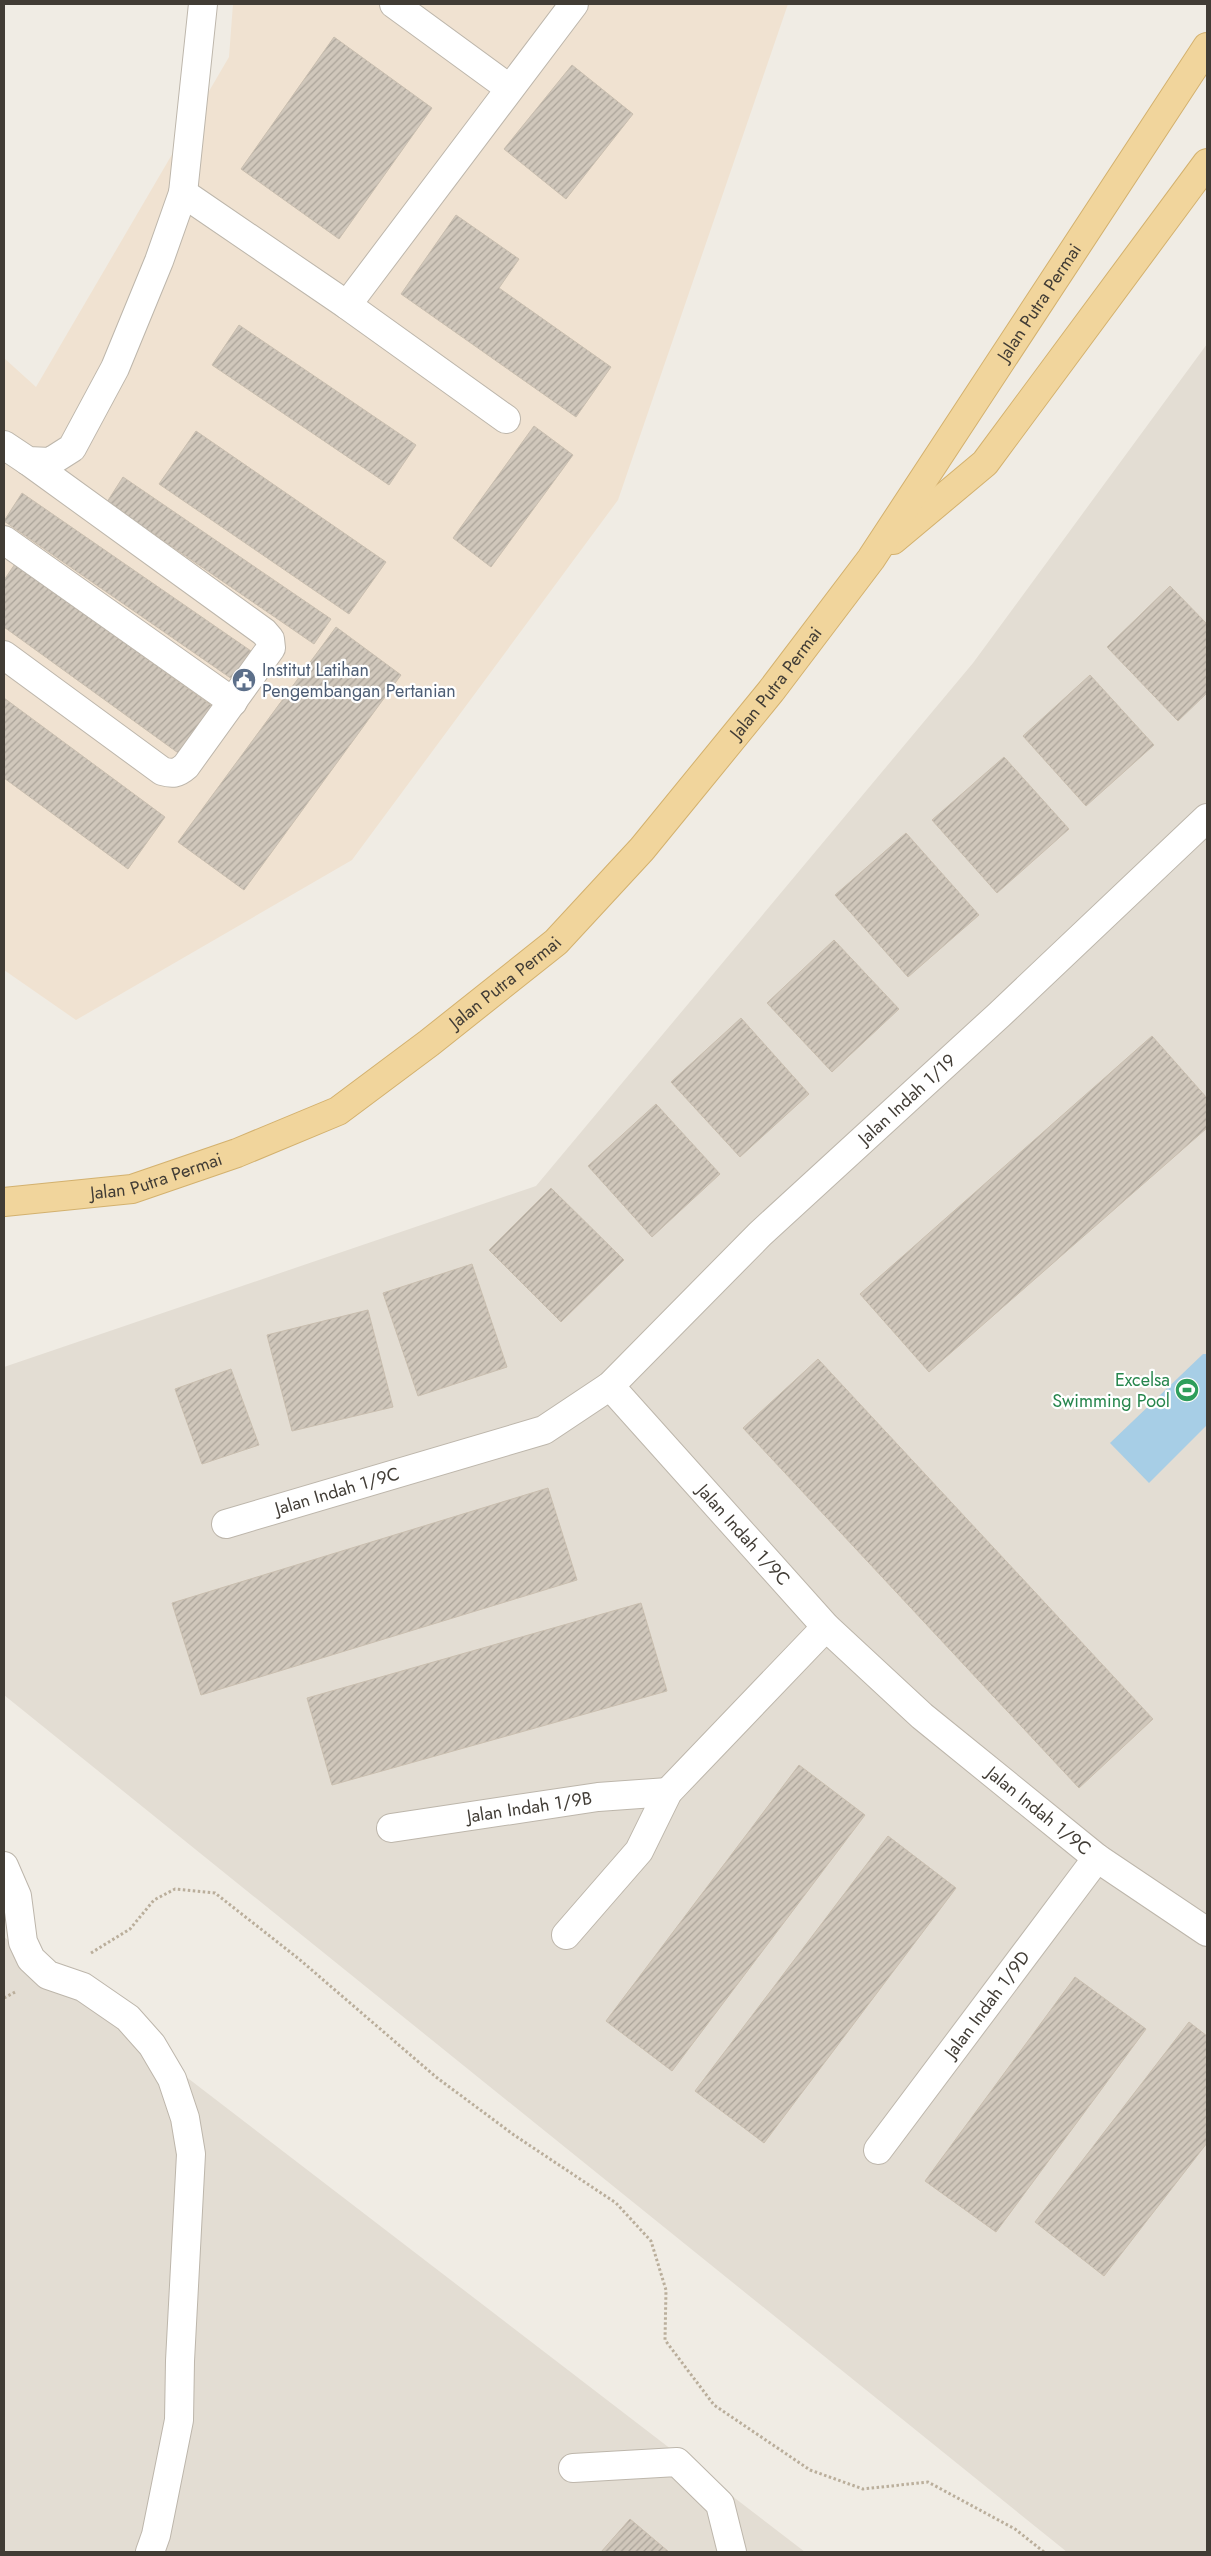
<svg xmlns="http://www.w3.org/2000/svg" width="1211" height="2556" font-family="Jost,sans-serif">
	<style>
		.residential { fill: #e3ddd3 }
		.commercial { fill: #f0e2d1 }
		.water { fill: #a7cee6 }
		.building { fill: url(#building-hatch); stroke: #c9beaf }
		.lines { fill: none; stroke-linecap: round; stroke-linejoin: round }
		.minor-casing { stroke: #bdb6ab; stroke-width: 30 }
		.major-casing { stroke: #d3b16e; stroke-width: 30 }
		.path { stroke: #baae9b; stroke-width: 3; stroke-dasharray: 2.5 2.5; stroke-linecap: butt }
		.minor { stroke: #fff; stroke-width: 28 }
		.major { stroke: #f1d59c; stroke-width: 28 }
		.labels { text-anchor: middle; stroke-width: 4.5; stroke-linejoin: round; paint-order: stroke }
		.street-label { font-size: 18px; fill: #413c35; stroke: #fff }
		.service-label { font-size: 18px; fill: #4e5e75; stroke: #fff; text-anchor: start }
		.leisure-label { font-size: 18px; fill: #27864d; stroke: #fff; text-anchor: end }
	</style>
	<defs>
		<pattern id="building-hatch" width="6" height="6" patternUnits="userSpaceOnUse" patternTransform="scale(1.25)"><rect width="6" height="6" fill="#d0c7bb"/><path d="M-1 1l2-2M0 6l6-6M5 7l2-2" fill="none" stroke="#aaa399"/></pattern>
	</defs>
	<rect width="100%" height="100%" fill="#f0ece4"/>
	<path class="residential" d="M1207 344V2552H1067L4 1695V1367L536 1186 973 663Z
		M4 1937 805 2552H4Z"/>
	<path class="commercial" d="M233 4H788L618 500 352 860 76 1020 4 970V358L36 387 229 57Z"/>
	<path class="water" d="M1203 1354H1207V1425L1149 1483 1110 1443Z"/>
	<path class="building" d="M334 37 432 108 339 239 241 169Z
		M572 65 633 114 566 199 504 149Z
		M456 215 519 259 499 288 611 367 576 417 401 294Z
		M239 325 416 445 389 485 212 365Z
		M534 426 573 455 491 567 453 538Z
		M196 431 386 562 349 614 159 484Z
		M123 477 331 619 314 644 107 502Z
		M22 493 251 651 232 679 4 521Z
		M15 564 215 708 181 755 4 627V580Z
		M1170 586 1207 624V693L1178 721 1107 647Z
		M336 627 401 675 244 890 178 842Z
		M1090 675 1154 745 1086 806 1023 736Z
		M4 698 165 817 128 869 4 778Z
		M1004 757 1069 829 997 893 932 820Z
		M906 833 979 915 908 977 835 895Z
		M834 940 899 1009 832 1072 767 1003Z
		M741 1018 809 1094 740 1157 671 1082Z
		M1152 1036 1207 1098V1128L929 1372 860 1294Z
		M656 1104 720 1174 652 1237 588 1166Z
		M551 1188 624 1260 561 1322 489 1250Z
		M472 1264 507 1367 418 1396 383 1293Z
		M368 1310 393 1407 292 1431 267 1335Z
		M818 1359 1153 1719 1079 1788 743 1428Z
		M231 1369 259 1445 202 1464 175 1389Z
		M548 1488 577 1580 201 1695 172 1603Z
		M641 1603 667 1691 332 1785 307 1698Z
		M799 1765 865 1815 672 2071 606 2021Z
		M888 1836 956 1888 764 2143 695 2091Z
		M1075 1977 1146 2029 996 2232 925 2181Z
		M1189 2022 1207 2036V2143L1104 2276 1035 2222Z
		M630 2519 669 2552H601Z"/>
	<g class="lines">
		<g class="minor-casing">
			<g id="minor">
				<path d="M394 4 509 88"/>
				<path d="M183 193 347 305 506 419"/>
				<path d="M347 305 574 4"/>
				<path d="M4 445 28 461 50 462 72 448 115 368 159 261 183 193 203 4"/>
				<path d="M4 540 233 702"/>
				<path d="M4 655 162 771C172 774 177 774 186 766L271 648 270 639 264 632 28 461"/>
				<path id="s1" d="M610 1386 826 1627 922 1716 1097 1858 1207 1932"/>
				<path id="s2" d="M226 1524 544 1430 610 1386 760 1234 999 1015 1207 818"/>
				<path id="s3" d="M391 1828 598 1797 668 1792"/>
				<path d="M4 1866 17 1896 23 1942 31 1959 48 1975 83 1987 128 2018 152 2045 172 2079 185 2118 191 2154 180 2361 179 2420 156 2535 150 2552"/>
				<path d="M566 1935 639 1851 668 1792 826 1627"/>
				<path id="s4" d="M878 2150 1097 1858"/>
				<path d="M573 2468 677 2462 720 2504 732 2552"/>
			</g>
		</g>
		<g class="major-casing">
			<g id="major">
				<path d="M893 540 985 463 1207 163"/>
				<path id="s5" d="M4 1202 132 1189 237 1153 338 1111 429 1043 556 942 642 849 771 691 871 559 1207 47"/>
			</g>
		</g>
		<path class="path" d="M91 1953 130 1929 154 1900 175 1889 215 1893 299 1959 436 2077 514 2135 616 2203 651 2241 666 2290 665 2340 714 2405 810 2470 863 2489 928 2482 1015 2529 1044 2552
			M4 1998 17 1991"/>
		<use href="#minor" class="minor"/>
		<use href="#major" class="major"/>
	</g>
	<defs>
		<g id="civic-disc" transform="scale(1.25)"><circle r="9.5" fill="#5c6f8a" stroke="#fff"/><path d="M-.6-6.5H3V-4.5H.6V-3L4-1V1h2V6H-6V1h2V-1L-.6-3ZM-1.2 2.5V6h2.4V2.5Z" fill="#fff"/></g>
		<g id="stadium-disc" transform="scale(1.25)"><circle r="9.5" fill="#2e9e5b" stroke="#fff"/><path d="M0-5a6.5 5 0 1 0 0 10a6.5 5 0 1 0 0-10ZM-3.5-1.8h7v3.6h-7Z" fill="#fff"/></g>
	</defs>
	<g fill-rule="evenodd">
		<use href="#civic-disc" x="244" y="680"/>
		<use href="#stadium-disc" x="1187" y="1390"/>
	</g>
	<g class="labels">
		<g class="street-label">
			<text dy="6" stroke="none"><textPath href="#s5" startOffset="1428">Jalan Putra Permai</textPath></text>
			<text dy="6" stroke="none"><textPath href="#s5" startOffset="965">Jalan Putra Permai</textPath></text>
			<text dy="6" stroke="none"><textPath href="#s5" startOffset="560">Jalan Putra Permai</textPath></text>
			<text dy="6" stroke="none"><textPath href="#s2" startOffset="824">Jalan Indah 1/19</textPath></text>
			<text dy="6" stroke="none"><textPath href="#s5" startOffset="155">Jalan Putra Permai</textPath></text>
			<text dy="6" stroke="none"><textPath href="#s2" startOffset="116">Jalan Indah 1/9C</textPath></text>
			<text dy="6" stroke="none"><textPath href="#s1" startOffset="200">Jalan Indah 1/9C</textPath></text>
			<text dy="6" stroke="none"><textPath href="#s3" startOffset="140">Jalan Indah 1/9B</textPath></text>
			<text dy="6" stroke="none"><textPath href="#s1" startOffset="605">Jalan Indah 1/9C</textPath></text>
			<text dy="6" stroke="none"><textPath href="#s4" startOffset="182">Jalan Indah 1/9D</textPath></text>
		</g>
		<g class="service-label">
			<text x="262" y="676">Institut Latihan<tspan x="262" dy="21">Pengembangan Pertanian</tspan></text>
		</g>
		<g class="leisure-label">
			<text x="1170" y="1386">Excelsa<tspan x="1170" dy="21">Swimming Pool</tspan></text>
		</g>
	</g>
	<rect width="1211" height="2556" fill="none" stroke="#413c35" stroke-width="10"/>
</svg>
